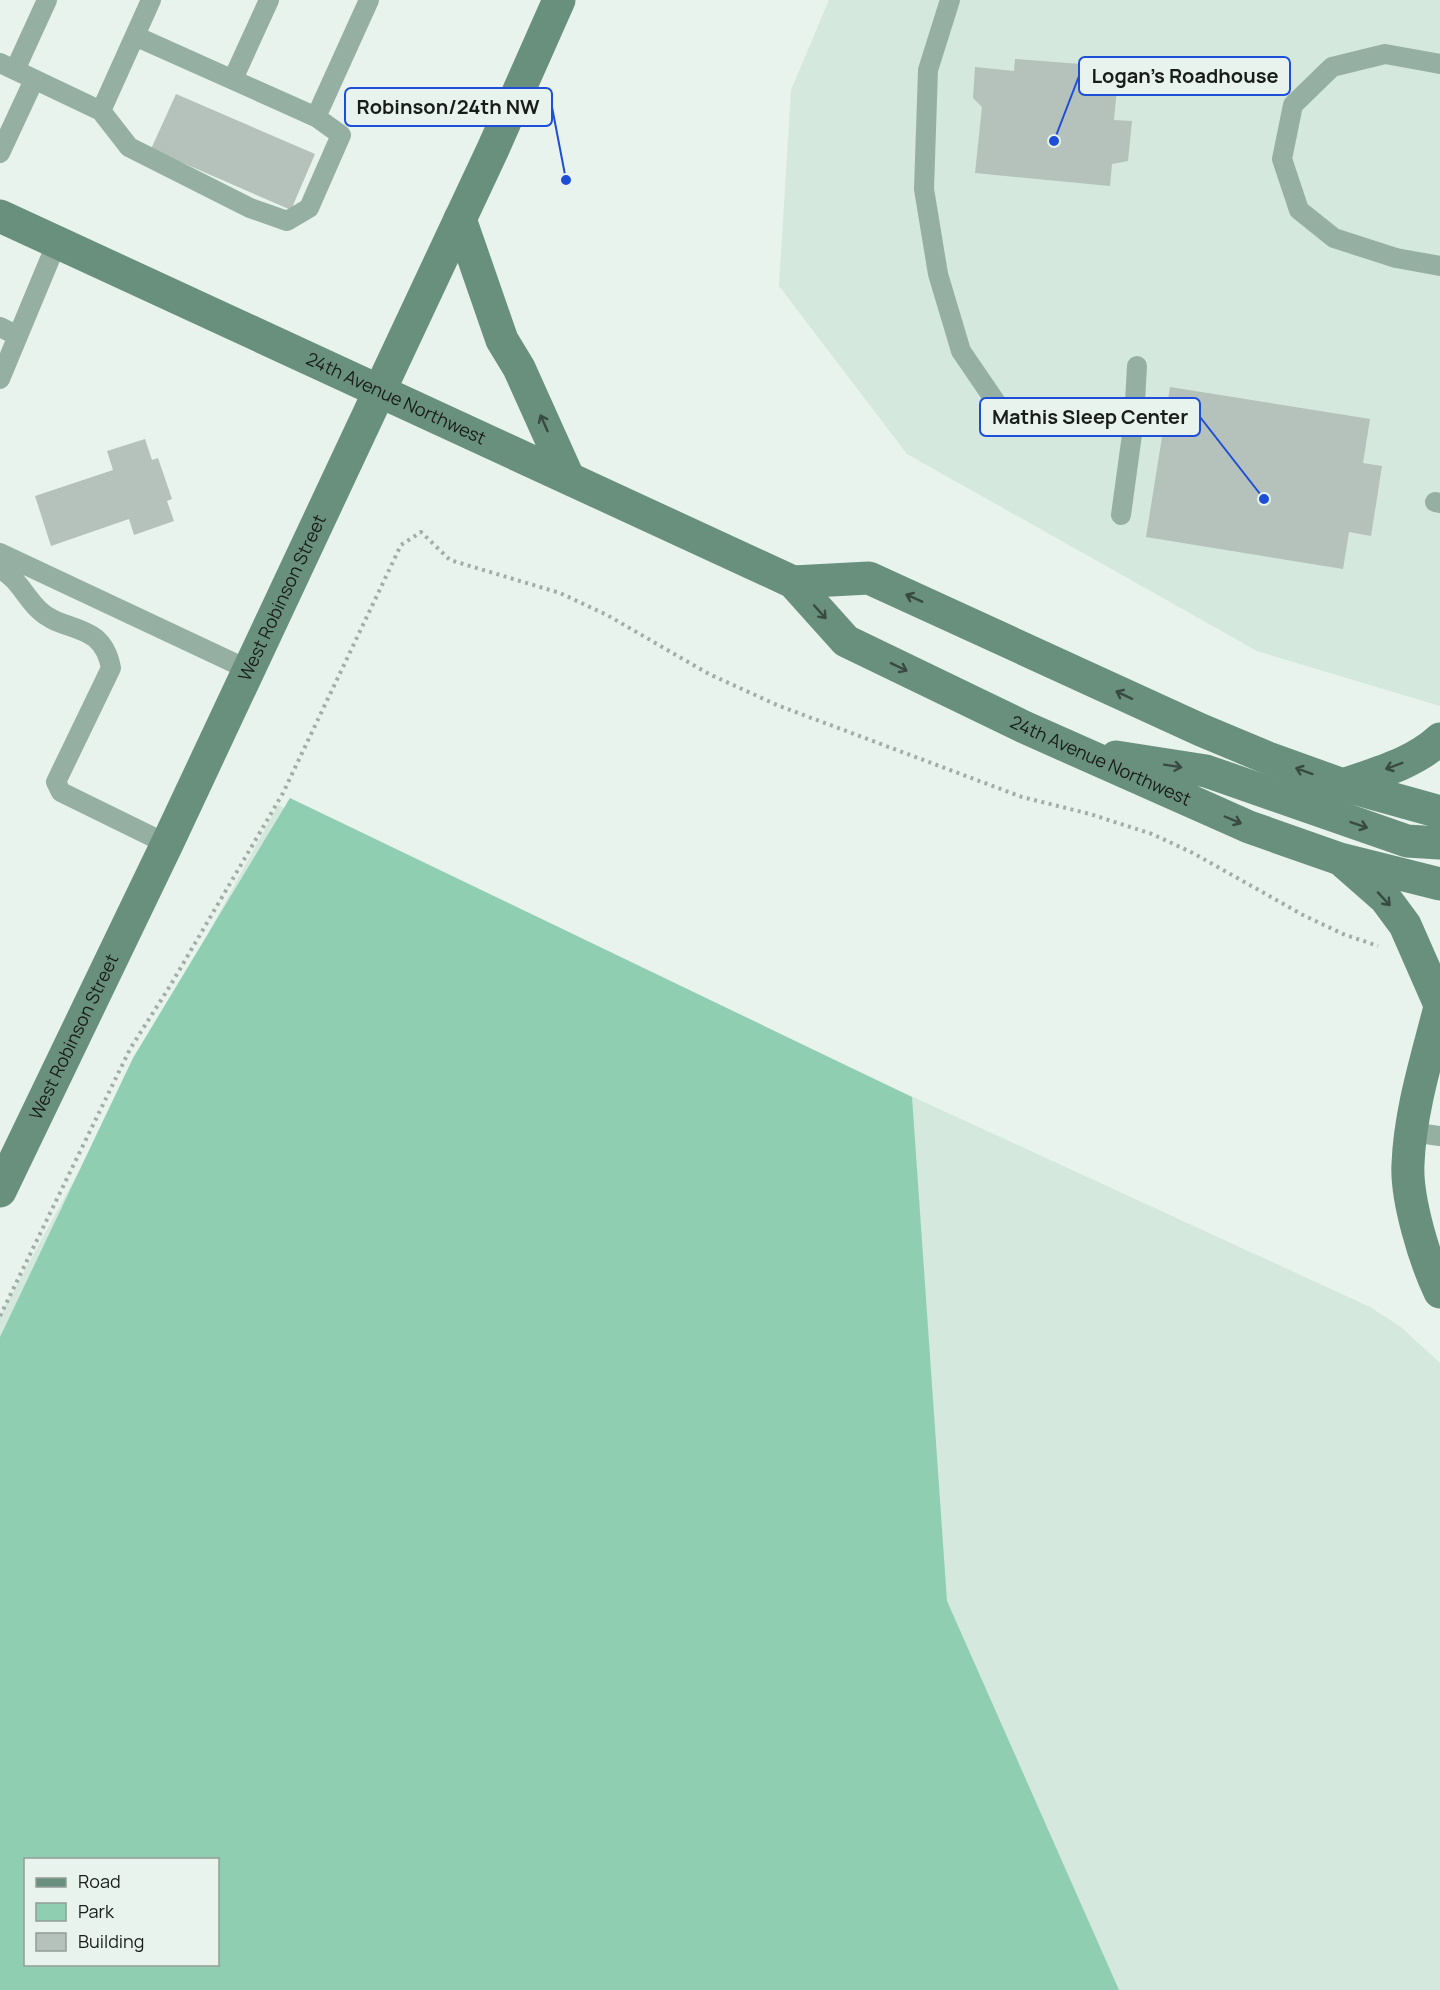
<svg xmlns="http://www.w3.org/2000/svg" width="1440" height="1990" font-family="Manrope,sans-serif">
	<style>
		.built { fill: #d4e8dd; fill-rule: evenodd }
		.green { fill: #90ceb1; fill-rule: evenodd }
		.building { fill: #b5c1bb }
		.lines { fill: none; stroke-linecap: round; stroke-linejoin: round }
		.path { stroke: #a3ada7; stroke-width: 4; stroke-dasharray: 3 4.5; stroke-linecap: butt }
		.lane { stroke: #95b0a2; stroke-width: 20 }
		.secondary { stroke: #69907d; stroke-width: 33 }
		.oneway { stroke: #384a42 }
		.labels { text-anchor: middle; stroke-width: 4.5; stroke-linejoin: round; paint-order: stroke }
		.street-label { font-size: 18px; fill: #181c1a; stroke: #e7f3ec }
		.leader { fill: none; stroke: #1d4ed8; stroke-width: 2 }
		.callout-dot { fill: #1d4ed8; stroke: #e7f3ec; stroke-width: 2 }
		.callout { fill: #e7f3ec; stroke: #1d4ed8; stroke-width: 2 }
		.callout-label { font-size: 20px; text-anchor: middle; font-weight: bold; fill: #181c1a }
	</style>
	<rect width="100%" height="100%" fill="#e7f3ec"/>
	<path class="built" d="M829 0H1440V706L1257 651 907 454 779 286 791 90Z
		M278 805 1370 1307 1401 1327 1440 1363V1990H0V1316ZM26 1860H218V1964H26Z"/>
	<path class="green" d="M290 798 912 1097 947 1601 1119 1990H0V1337L133 1058ZM26 1860H218V1964H26Z"/>
	<path class="building" d="M1015 59 1119 67 1114 120 1132 121 1128 161 1112 164 1110 186 975 173 982 107 973 98 975 67 1014 71Z
		M176 94 315 154 291 210 151 149Z
		M1170 387 1370 419 1363 463 1382 466 1371 536 1349 532 1343 569 1146 537Z
		M145 439 152 460 158 458 172 499 167 501 174 521 134 535 129 519 51 546 35 496 113 470 107 451Z"/>
	<g class="lines">
		<path class="path" d="M0 1316 130 1049 170 986 283 793 401 545 421 532 450 560 560 593 607 615 709 674 777 705 1022 797 1090 814 1152 834 1193 853 1303 915 1343 934 1378 946"/>
		<path class="lane" d="M950 0 928 70 924 189 938 274 961 351 1012 426
			M0 63 101 111 129 147 250 208 287 221 309 208 341 135 316 117 135 36
			M1440 64 1385 54 1332 67 1293 105 1282 159 1299 210 1334 238 1396 258 1440 266
			M15 70 47 0
			M233 79 269 0
			M101 111 151 0
			M316 117 369 0
			M0 153 34 80
			M0 327 18 336
			M0 379 57 242
			M1435 502 1440 503
			M1121 515 1134 420 1137 366
			M0 553 249 670
			M0 569C18 578 25 597 39 610 64 634 102 620 111 668L56 782 61 792 167 844
			M1411 1132 1440 1136"/>
		<g class="secondary">
			<path id="s1" d="M0 216 793 582 846 641 1024 727 1249 827 1340 859 1440 884"/>
			<path d="M460 219 502 340 519 368 568 477"/>
			<path d="M793 582 869 578 1201 730 1268 758 1343 785 1440 812"/>
			<path d="M1116 757 1206 771 1407 841 1440 843"/>
			<path d="M1343 785C1376 773 1413 764 1440 739"/>
			<path d="M1344 862 1385 898 1405 925 1440 1005"/>
			<path d="M1440 1007C1427 1058 1410 1111 1408 1164 1406 1199 1425 1261 1440 1292"/>
			<path id="s2" d="M0 1191 167 844 493 149 559 0"/>
		</g>
	</g>
	<defs><path id="oneway-shaft" d="M-6 0H5M1.5-3L5.5 0L1.5 3" fill="none" stroke-width="1.6" stroke-linecap="round" stroke-linejoin="round" transform="scale(1.5)"/></defs>
	<g class="oneway">
		<use href="#oneway-shaft" transform="translate(544 423) rotate(-114)"/>
		<use href="#oneway-shaft" transform="translate(914 598) rotate(-156)"/>
		<use href="#oneway-shaft" transform="translate(820 612) rotate(48)"/>
		<use href="#oneway-shaft" transform="translate(899 667) rotate(26)"/>
		<use href="#oneway-shaft" transform="translate(1124 695) rotate(-155)"/>
		<use href="#oneway-shaft" transform="translate(1173 766) rotate(9)"/>
		<use href="#oneway-shaft" transform="translate(1394 766) rotate(160)"/>
		<use href="#oneway-shaft" transform="translate(1304 771) rotate(-160)"/>
		<use href="#oneway-shaft" transform="translate(1233 820) rotate(23)"/>
		<use href="#oneway-shaft" transform="translate(1359 825) rotate(19)"/>
		<use href="#oneway-shaft" transform="translate(1384 899) rotate(47)"/>
	</g>
	<g class="labels">
		<g class="street-label">
			<text dy="6" stroke="none"><textPath href="#s1" startOffset="436">24th Avenue Northwest</textPath></text>
			<text dy="6" stroke="none"><textPath href="#s2" startOffset="657">West Robinson Street</textPath></text>
			<text dy="6" stroke="none"><textPath href="#s1" startOffset="1234">24th Avenue Northwest</textPath></text>
			<text dy="6" stroke="none"><textPath href="#s2" startOffset="171">West Robinson Street</textPath></text>
		</g>
	</g>
	<path class="leader" d="M1054 141L1079 76M566 180L552 107M1264 499L1200 417"/>
	<g class="callout-dot">
		<circle cx="1054" cy="141" r="6"/>
		<circle cx="566" cy="180" r="6"/>
		<circle cx="1264" cy="499" r="6"/>
	</g>
	<g class="callout">
		<rect x="1079" y="57" width="211" height="38" rx="6"/>
		<rect x="345" y="88" width="207" height="38" rx="6"/>
		<rect x="980" y="398" width="220" height="38" rx="6"/>
	</g>
	<g class="callout-label">
		<text x="1185" y="83">Logan's Roadhouse</text>
		<text x="448" y="114">Robinson/24th NW</text>
		<text x="1090" y="424">Mathis Sleep Center</text>
	</g>
	<rect x="24" y="1858" width="195" height="108" fill="#e7f3ec" stroke="#949d98" stroke-width="1.5"/>
	<rect x="36" y="1878" width="30" height="9" fill="#69907d" stroke="#949d98" stroke-width="1.5"/>
	<text x="78" y="1888" font-size="18" fill="#181c1a">Road</text>
	<rect x="36" y="1903" width="30" height="18" fill="#90ceb1" stroke="#949d98" stroke-width="1.5"/>
	<text x="78" y="1918" font-size="18" fill="#181c1a">Park</text>
	<rect x="36" y="1933" width="30" height="18" fill="#b5c1bb" stroke="#949d98" stroke-width="1.5"/>
	<text x="78" y="1948" font-size="18" fill="#181c1a">Building</text>
</svg>
